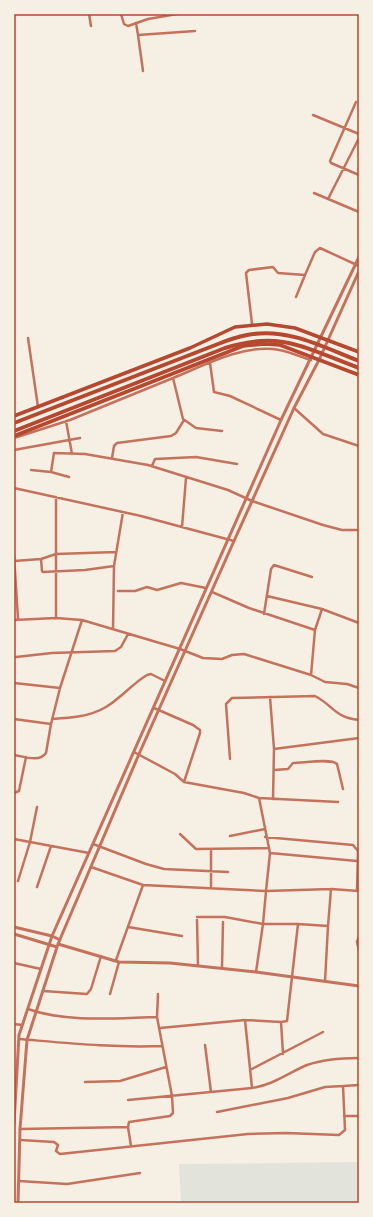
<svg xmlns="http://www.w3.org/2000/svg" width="373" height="1217" font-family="'Alegreya Sans',sans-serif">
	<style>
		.green { fill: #e2e4dc }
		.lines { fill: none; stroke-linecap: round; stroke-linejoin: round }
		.minor { stroke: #c5725c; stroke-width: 2.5 }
		.tertiary { stroke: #c5725c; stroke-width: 3 }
		.secondary { stroke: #b5482f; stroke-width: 3.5 }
		.trunk { stroke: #b5482f; stroke-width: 4 }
		.neatline { fill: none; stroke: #b5482f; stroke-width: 1.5 }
	</style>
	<rect width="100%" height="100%" fill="#f6efe4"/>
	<path class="green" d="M359 1162V1203H181L179 1164Z"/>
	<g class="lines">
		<path class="minor" d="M89 14 91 26
			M121 14 124 24 128 26 148 19 177 14
			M136 23 138 35 195 31
			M138 35 143 71
			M356 102 330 161 331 163 359 175
			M313 115 359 134
			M314 193 359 212
			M328 199 359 138
			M296 297 305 275
			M252 324 246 273 249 270 273 267 278 273 305 275 315 252 320 248 359 266
			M28 338 38 407
			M210 363 214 392 230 396 281 420
			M294 408 323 434 359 446
			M66 421 72 454
			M222 431 196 428 183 419 173 378C203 366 239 346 273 349 286 350 298 356 311 360
			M14 438 70 420 173 378
			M14 450 80 438
			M112 458 114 446 117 443 171 436 176 433 184 420
			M152 466 155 459 196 457 237 464
			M31 470 51 472
			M69 477 51 472 54 453 85 454 148 465 228 490 252 501 323 525 342 530H359
			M14 488 141 516 234 541
			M56 497V618
			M182 527 186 478
			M14 555 18 619
			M41 559 42 571 43 572 85 570 114 566
			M14 561 41 559 56 554 116 552
			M118 591H135L147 587 157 590 181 583 206 588
			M212 592 249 608 315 630 322 609
			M267 596 322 609 359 623
			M264 614 271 569 274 565 312 577
			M14 620 56 618 82 620 180 649 203 658 222 659 232 655 244 654 311 675 325 682 347 684 359 688
			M113 629 114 566 123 512
			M16 657 52 653 115 651 121 647 128 634
			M311 675 315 630
			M14 683 60 688
			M270 697 274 749 273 799
			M154 708 193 725 200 730V733L184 782
			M14 719 51 724 60 688 82 620
			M52 719C70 718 89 717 106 707 121 698 132 684 147 675L151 674 165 681
			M274 749 359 738
			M14 755C23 756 39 763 46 753L51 724
			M230 759 226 704 232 698 315 696C334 706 334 717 359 720
			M274 770 288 769 293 763C303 763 331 758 337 764L343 789
			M14 793 19 791 26 757
			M259 798 338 802
			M180 834 196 849 268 848
			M230 836 265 829
			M265 837 353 845 358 851 357 891
			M14 839 89 853
			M93 844 146 864 164 869 228 872
			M270 853 357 861
			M91 867 143 885 266 891 270 853 259 798 244 793 184 782 175 774 134 752
			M18 881 30 842 37 807
			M37 887 51 846
			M211 888V850
			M331 889 359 891
			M197 917H225L263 924 266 891 331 889 328 926 298 924
			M197 920 198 966
			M128 927 182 936
			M359 936 357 942 359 951
			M116 960 143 885
			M14 963 41 969
			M222 968 223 922
			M256 972 263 924H298L287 1021 281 1022 245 1020 252 1088C273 1085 288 1073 307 1065 324 1059 341 1058 359 1058
			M325 981 328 926
			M43 991 87 994 91 989 101 956
			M110 994 119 962
			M28 1009C68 1023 115 1018 157 1017L172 1096 173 1113 170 1116 129 1122 128 1127
			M157 1017 158 994
			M281 1022 283 1054
			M14 1024 22 1025
			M160 1028 245 1020
			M19 1039C67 1043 114 1048 162 1046
			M205 1045 211 1092
			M250 1070 323 1032
			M85 1082 120 1081 166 1067
			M128 1100 252 1088
			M217 1112 288 1098 325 1087 343 1086
			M344 1116H359
			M20 1129 128 1127 131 1146
			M20 1140 54 1142 58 1145 56 1151 60 1154 248 1134 286 1133 339 1135 345 1130 343 1086 359 1085
			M19 1181 67 1184 140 1173"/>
		<path class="tertiary" d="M14 927 52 936 60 940
			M14 934 57 947
			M58 944 119 962 170 963 256 972 359 986
			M14 1124 19 1035 52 936 281 420 359 257
			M18 1203 20 1129 27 1040 58 944 139 754 234 541 294 408 319 360 359 271"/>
		<path class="secondary" d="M14 416 190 348 235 327 267 324 295 328 359 352
			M14 436 243 346 265 344 280 345 359 375"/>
		<path class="trunk" d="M14 423 218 344C228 340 237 337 247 335 287 327 323 347 359 361
			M14 431 225 348C281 330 307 349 359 368"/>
	</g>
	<rect width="373" height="1217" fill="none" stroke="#f6efe4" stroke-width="30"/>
	<rect x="15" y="15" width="343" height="1187" class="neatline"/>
</svg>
